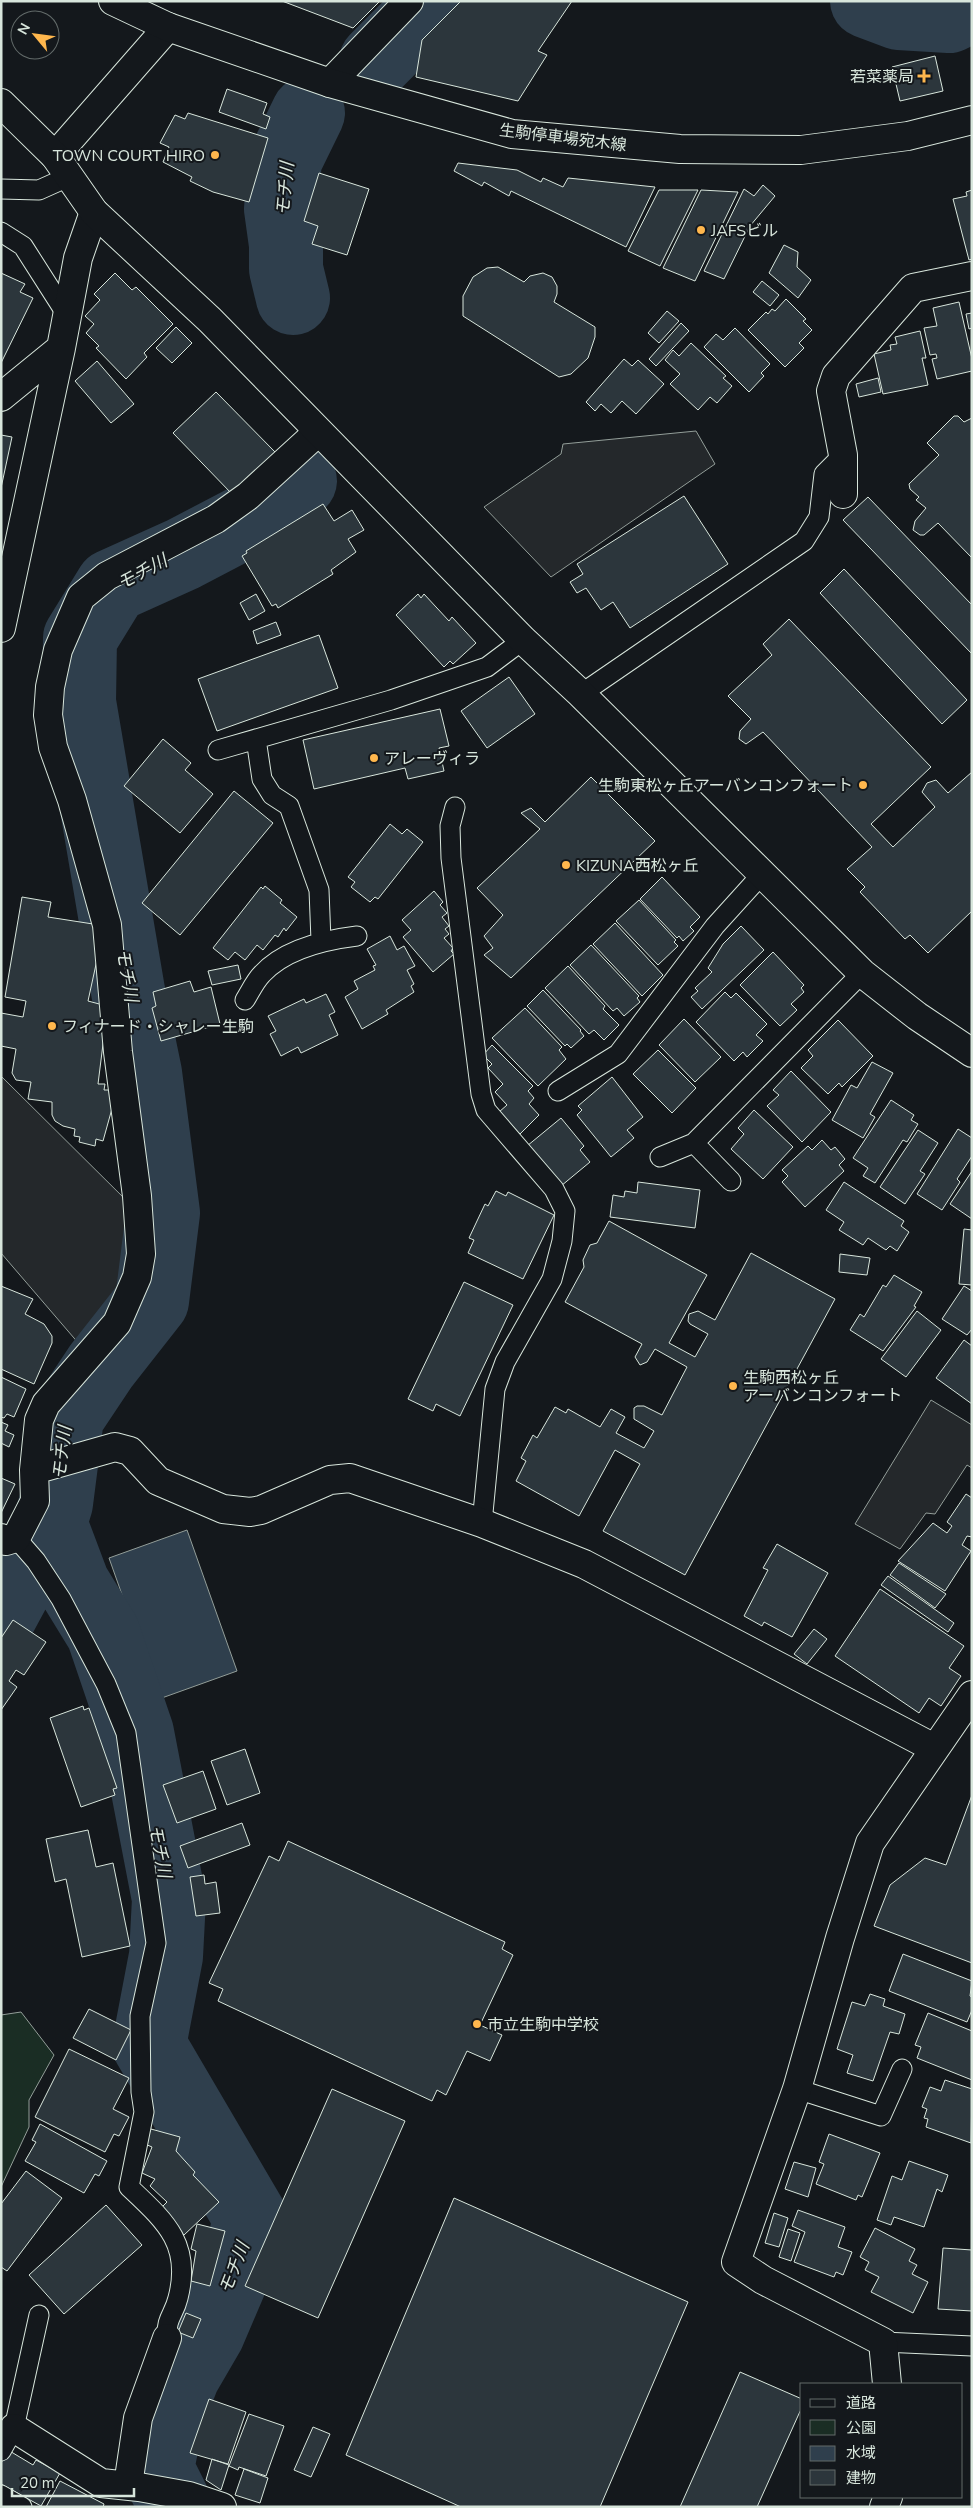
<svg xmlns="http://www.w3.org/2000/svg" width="973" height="2508" font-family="'Nunito Sans','Noto Sans JP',sans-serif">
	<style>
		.green { fill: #1a2d24; stroke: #939e99 }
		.parking { fill: #24282b; stroke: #939e99 }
		.water { fill: #2f3f4d; stroke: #939e99 }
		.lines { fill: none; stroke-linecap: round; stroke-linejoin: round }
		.river { stroke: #2f3f4d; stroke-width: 74 }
		.building { fill: #2c363c; stroke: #d8e6dc }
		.service-casing { stroke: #d8e6dc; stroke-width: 21 }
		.minor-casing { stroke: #d8e6dc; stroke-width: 30 }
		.tertiary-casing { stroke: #d8e6dc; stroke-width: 30 }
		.secondary-casing { stroke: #d8e6dc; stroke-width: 30 }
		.service { stroke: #14181c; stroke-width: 19 }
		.minor { stroke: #14181c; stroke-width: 28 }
		.tertiary { stroke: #14181c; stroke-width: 28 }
		.secondary { stroke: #14181c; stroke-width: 28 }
		.poi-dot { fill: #ffb74d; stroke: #14181c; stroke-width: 2 }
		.labels { text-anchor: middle; stroke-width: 4; stroke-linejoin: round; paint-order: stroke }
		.poi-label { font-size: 16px; fill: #d8e6dc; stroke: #14181c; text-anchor: start }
		.street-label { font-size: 16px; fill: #d8e6dc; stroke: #14181c }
		.water-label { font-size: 18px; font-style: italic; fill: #d8e6dc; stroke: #14181c }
	</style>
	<rect width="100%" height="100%" fill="#14181c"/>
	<path class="green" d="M21 2012 54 2055 29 2100V2127L1 2187V2015Z"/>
	<path class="parking" d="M696 431 715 464 551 577 484 507 561 454 563 444Z
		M1 1076 134 1208 131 1282 86 1352 1 1253Z
		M931 1400 972 1425V1468L967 1465 935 1514 926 1513 900 1549 855 1524Z"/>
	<path class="water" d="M187 1530 237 1671 159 1699 109 1558Z"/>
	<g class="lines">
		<path class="river" d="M867 1 899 13 949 16 972 5
			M376 61 436 1
			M293 298 286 269V245L281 209 285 160 308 113
			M1 1614 50 1523
			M176 2507 157 2469 167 2417 183 2376 208 2333 243 2251 250 2217 149 2045 166 1956 169 1899 137 1733 103 1633 73 1584 50 1523 56 1503 67 1417 101 1366 152 1301 163 1213 145 1073 128 991 79 702 80 638 112 586 183 554 271 508 300 481"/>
	</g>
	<path class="building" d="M282 1H380L353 28Z
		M461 1H572L538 51 547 55 518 101 416 77 422 40Z
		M935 56 943 91 900 101 892 67Z
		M227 89 267 103 263 114 270 117 266 129 219 112Z
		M188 113 268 138 249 202 213 192 190 181 192 177 163 162 169 147 160 143 175 115 185 119Z
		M458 163 517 170 541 182 543 178 563 187 568 178 655 187 626 247 511 191 509 196 484 182 482 186 454 171Z
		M319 173 369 189 347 255 312 244 318 226 304 221Z
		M763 185 775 196 750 226 724 279 704 271 744 189 754 196Z
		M659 190H698L660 266 628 251Z
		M701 190 738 192 695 281 663 268Z
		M972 190V259L969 260 953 199 967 196 966 192Z
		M784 245 798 252 797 267 811 280 798 298 769 273Z
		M498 267 524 282 530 276 543 273 552 277 557 286V294L554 302 595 327V337L588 358 571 374 559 377 463 316V296L473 277 487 268Z
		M1 273 25 284 20 292 33 298 1 363Z
		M115 273 132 290 136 287 173 324 144 353 147 357 126 379 96 348 99 346 86 333 94 324 85 316 100 300 94 294Z
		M762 281 779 295 770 306 753 292Z
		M786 299 806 319 803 321 812 330 799 343 804 348 785 367 748 330 766 312 768 314 772 309 775 311Z
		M959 302 972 359V371L937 379 932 359 937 358 936 354 930 355 924 328 937 326 933 308Z
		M667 311 679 321 659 343 648 333Z
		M972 313V328L969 329 966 314Z
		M681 323 689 331 656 366 649 359Z
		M176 327 192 343 172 363 156 348Z
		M735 328 770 364 761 373 764 376 749 392 704 347 716 334 723 340Z
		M920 331 926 358H922L928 385 883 394 874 354 891 350 890 345 897 344 895 337Z
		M691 343 726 376 723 378 732 386 717 403 710 397 698 410 670 384 680 374 665 360 673 350 679 356Z
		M624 359 632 366 638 360 664 384 636 414 622 401 611 413 601 404 595 411 586 402Z
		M97 361 134 404 111 423 75 381Z
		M878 378 881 392 859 397 856 384Z
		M216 392 275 452 232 494 173 433Z
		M954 416H958L964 422 972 418V558L938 523 924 535H920L913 530 915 521 926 508 916 500 919 497 910 489 909 484 939 455 927 443Z
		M1 435 12 437 1 488Z
		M684 496 728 564 630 628 613 602 601 610 586 588 577 593 570 582 583 574 577 564Z
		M868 497 972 605V654L843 520Z
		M323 504 334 521 352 510 364 530 348 539 356 552 331 570 333 574 278 608 276 604 272 606 242 556 247 553 246 551Z
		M844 569 967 700 942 724 820 593Z
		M256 594 265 611 249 620 240 603Z
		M418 594 421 598 424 594 449 621 452 617 476 643 453 664 450 661 444 667 396 615Z
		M789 619 931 767 871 824 893 847 935 807 922 792 927 783 936 780 948 793 972 772V911L928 953 910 935 905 939 860 892 865 887 847 869 872 847 763 732 746 744 739 739 740 731 751 719 728 696 772 655 763 644Z
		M276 622 281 635 257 644 253 631Z
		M319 635 338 688 217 731 198 679Z
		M509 677 535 714 487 748 461 711Z
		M440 709 449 746 439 748 444 771 408 779 405 768 314 789 303 740Z
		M163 739 191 763 185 770 213 794 180 833 124 786Z
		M591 777 655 841 511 978 484 955 493 948 484 936 503 915 477 888 540 829 521 813 531 808 545 822Z
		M234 791 273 823 180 935 142 903Z
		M390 824 402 834 407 829 423 842 378 899 375 897 370 902 351 887 355 882 348 877Z
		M662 877 700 917 690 927 694 931 683 941 679 936 677 938 640 899Z
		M265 886 282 900 280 903 297 917 286 931 284 928 278 937 275 935 263 950 257 945 245 960 235 952 228 960 213 948 261 887 263 889Z
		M434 891 443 902 440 905 447 913 442 917 449 926 445 929 449 934 444 938 453 948 451 951 454 954 433 972 403 937 411 930 402 920Z
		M22 897 51 902 48 917 93 924 100 946 88 1001 103 1005 104 1036 98 1084H105L104 1090H109L113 1105 103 1141 96 1139 95 1146 79 1142 80 1137 74 1136 75 1129 63 1126 55 1121 52 1115V1102L28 1099 31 1082 16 1080 12 1073 16 1049 1 1046V1013L23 1017 26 1001 5 997Z
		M639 900 676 940 674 942 678 946 658 965 616 921Z
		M615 923 663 975 642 996 593 944Z
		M741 926 764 950 702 1009 691 997 698 991 695 988 712 972 708 968 723 944Z
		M390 936 397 950 404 946 415 966 407 970 414 984 411 986 414 992 386 1010 388 1014 362 1029 345 997 358 989 354 981 375 970 373 966 376 965 367 949Z
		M591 945 639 996 637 998 640 1002 624 1016 617 1008 613 1011 570 965Z
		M773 952 804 985 801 988 804 992 791 1004 797 1010 780 1026 740 985Z
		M238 965 241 979 212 985 208 971Z
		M568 966 605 1006 603 1009 619 1025 604 1040 594 1030 589 1034 545 988Z
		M190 981 194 992 211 987 220 1024 161 1041 152 1008 156 1006 153 992Z
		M543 990 581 1030 580 1031 584 1036 571 1048 567 1044 565 1046 527 1006Z
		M725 992 731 998 736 993 767 1024 756 1035 763 1041 747 1057 743 1052 734 1061 696 1022Z
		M326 994 335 1012 329 1015 338 1035 301 1053 298 1047 281 1056 270 1034 276 1031 268 1016 304 999 306 1003Z
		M525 1008 562 1047 559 1050 566 1059 538 1086 492 1038Z
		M684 1019 721 1057 695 1082 659 1045Z
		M838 1020 873 1056 842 1087 839 1083 828 1094 801 1068 813 1056 808 1050Z
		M492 1045 533 1086 528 1091 534 1098 529 1104 539 1115 520 1134 499 1112 507 1105 495 1092 503 1084 488 1068 492 1064 483 1055Z
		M658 1050 696 1088 672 1113 633 1074Z
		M872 1062 893 1073 870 1114 875 1117 863 1138 832 1120 851 1085 857 1088Z
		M791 1071 831 1112 802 1142 767 1106 779 1095 773 1090Z
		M612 1077 643 1117 627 1130 634 1138 611 1157 577 1115 582 1110 578 1106Z
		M891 1100 914 1115 911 1120 918 1124 907 1142 903 1140 875 1183 863 1176 868 1168 853 1158Z
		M754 1110 793 1147 763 1179 731 1149 744 1134 738 1128Z
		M561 1118 584 1146 580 1150 590 1162 561 1186 527 1146Z
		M958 1129 972 1138V1156L957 1179 960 1182 942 1210 917 1194Z
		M918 1130 938 1143 920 1171 925 1174 905 1204 880 1187Z
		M822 1140 831 1150 835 1147 845 1159 839 1165 844 1171 805 1207 782 1182 788 1176 782 1170 808 1146 812 1150Z
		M972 1171V1219L950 1204Z
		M638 1182 700 1190 695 1228 610 1217 613 1195 624 1197 625 1191 637 1193Z
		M844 1182 904 1221 901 1226 909 1232 897 1251 890 1246 886 1250 868 1238 863 1245 839 1230 844 1222 826 1210Z
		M496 1191 506 1196 508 1192 554 1215 523 1279 468 1253 474 1240 469 1238 485 1204 488 1206Z
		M609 1221 707 1275 669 1343 695 1357 708 1334 690 1324 688 1321 689 1314 698 1311 715 1320 751 1253 835 1299 685 1575 603 1531 640 1464 615 1450 579 1516 516 1481 526 1461 521 1458 533 1435 537 1438 555 1407 566 1413 568 1409 600 1427 611 1409 625 1417 616 1433 644 1448 654 1431 634 1419V1408L637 1406H644L662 1415 687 1367 655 1349 647 1362 640 1365 635 1357 642 1344 565 1302 584 1267 583 1260 590 1245 597 1243Z
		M964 1229 972 1230V1285L959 1284Z
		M840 1254 870 1258 867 1275 839 1272Z
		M894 1275 922 1292 914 1306 916 1307 883 1351 850 1330 860 1314 864 1317 883 1285 886 1287Z
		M464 1282 513 1305 460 1416 436 1404 433 1411 408 1399Z
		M1 1286 33 1299 25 1314 44 1324 52 1336V1343L34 1384 1 1369Z
		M964 1286 972 1291V1329L967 1335 942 1319Z
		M917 1311 941 1330 906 1377 881 1359Z
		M964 1340 972 1346V1404L936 1378Z
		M1 1377 26 1389 14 1417 7 1414 4 1418 1 1417Z
		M1 1422 8 1425 5 1431 14 1435 9 1447 1 1443Z
		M1 1478 15 1484 1 1513Z
		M966 1494 972 1498V1537L967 1536 962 1545 971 1551 945 1591 898 1561 933 1523 947 1533 952 1526 947 1522Z
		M777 1544 828 1573 792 1637 764 1622 762 1626 744 1616 768 1570 763 1568Z
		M899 1563 946 1594 935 1608 890 1575Z
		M888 1576 954 1623 948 1632 881 1585Z
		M880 1589 964 1646 949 1668 961 1676 941 1706 929 1698 919 1713 835 1656Z
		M13 1620 46 1642 24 1675 16 1670 9 1681 17 1687 1 1710V1638Z
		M814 1629 827 1639 807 1664 794 1654Z
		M83 1706 84 1710 89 1708 117 1788 113 1789 115 1795 81 1807 50 1718Z
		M245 1749 260 1793 227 1805 211 1761Z
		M203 1771 216 1809 177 1823 163 1785Z
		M972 1795V1963L874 1926 890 1885 925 1858 946 1865Z
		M242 1823 250 1845 188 1868 180 1846Z
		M88 1830 96 1867 113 1863 130 1946 82 1957 66 1879 55 1882 46 1839Z
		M288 1841 505 1942 502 1949 513 1955 480 2025 502 2035 490 2061 467 2051 446 2095 437 2090 432 2101 218 2001 223 1989 209 1983 269 1856 279 1861Z
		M204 1875 205 1884 216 1882 220 1913 196 1916 190 1877Z
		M903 1954 972 1981 970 1996 972 1997V2010L967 2022 889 1991Z
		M870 1994 885 1999 883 2006 905 2014 899 2034 890 2032 873 2081 847 2073 853 2055 837 2049 852 2002 865 2006Z
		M89 2009 131 2030 116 2060 73 2038Z
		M928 2013 972 2031V2080L917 2058 921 2047 915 2045Z
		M69 2049 129 2078 113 2109 129 2117 119 2136 114 2134 105 2152 35 2117Z
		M945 2080 972 2089 971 2143 926 2127 928 2119 924 2118 927 2109 922 2107 930 2087 941 2091Z
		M332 2089 405 2121 318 2318 245 2286Z
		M40 2124 107 2161 99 2176 95 2174 84 2193 25 2161 36 2142 32 2140Z
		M151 2129 180 2137 176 2151 195 2172 193 2175 219 2202 184 2235 160 2209 167 2202 150 2186 155 2179 142 2173 152 2147 145 2144Z
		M829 2134 880 2153 862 2197 858 2195 856 2200 816 2184 824 2164 819 2162Z
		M909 2161 948 2175 942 2192 937 2189 924 2227 894 2217 891 2225 877 2220 892 2176 902 2180Z
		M794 2162 816 2168 808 2197 785 2189Z
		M26 2171 62 2198 7 2271 1 2267V2204Z
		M454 2198 688 2302 600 2507H461L346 2455Z
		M106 2205 142 2245 64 2314 29 2275Z
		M798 2210 845 2227 838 2247 852 2252 843 2275 836 2272 834 2277 794 2262 805 2232 792 2226Z
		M774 2213 788 2218 779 2247 765 2243Z
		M197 2224 225 2231 210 2286 191 2281 196 2251 191 2249Z
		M875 2228 915 2249 909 2261 917 2265 912 2274 928 2282 913 2313 871 2292 879 2277 865 2270 869 2262 860 2257Z
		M788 2229 800 2233 791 2261 779 2257Z
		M943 2248 972 2250V2311L938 2309Z
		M186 2313 201 2319 193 2338 178 2332Z
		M740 2372 802 2399V2407L757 2507H680Z
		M209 2399 246 2412 228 2464 190 2453Z
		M249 2414 284 2426 266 2476 239 2467 238 2470 229 2466Z
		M313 2427 330 2434 311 2477 294 2470Z
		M8 2450 33 2465 36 2460 60 2473 41 2506 1 2484V2463Z
		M212 2459 229 2465 221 2490 206 2480Z
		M244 2469 268 2478 260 2503 235 2495Z
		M60 2481 104 2504 103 2507H46Z"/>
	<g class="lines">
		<g class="service-casing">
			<path id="service" d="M1 189 39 190 68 177
				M1 232 23 246 67 315
				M581 694 804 541 819 517 824 474 843 455
				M256 739 262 779 272 795 289 806 319 890 321 941
				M218 750 391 700 487 667 523 640
				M455 807 450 826 451 858 481 1094 486 1110 554 1189 565 1211 562 1241 552 1279 505 1362 495 1389 482 1523
				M245 1000C250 992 255 981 262 974 285 949 324 940 357 936
				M558 1091 618 1054 715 926 762 874
				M694 1143 731 1181
				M660 1157 694 1143 862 973
				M16 1538 36 1561 61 1599 106 1684 126 1733 156 1943 140 2016 141 2092 144 2112 129 2187C165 2221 192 2244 178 2298 174 2315 166 2317 167 2338
				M797 2089 881 2116 902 2069
				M883 2342 972 2346
				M1 2451 14 2428 39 2315
				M1 2495 22 2507"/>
		</g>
		<g class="minor-casing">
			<path id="minor" d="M330 83 409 1
				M55 156 168 27
				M1 397 61 348
				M843 494V455L831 391 836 376 913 288 972 276
				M1 628 61 348 78 258 94 212
				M34 1470 39 1420 46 1404 117 1323 137 1277 141 1254 137 1196 118 1052 107 925 72 800 53 747 48 715 50 687 58 650 81 597 107 576 216 519 248 496 318 432
				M1 1538 6 1541 16 1538 35 1501 34 1470 115 1447 130 1451 158 1481 223 1509 250 1512 261 1510 330 1480 350 1478 482 1523 584 1564 934 1748
				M887 2384 883 2342 763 2280 736 2262 797 2089 840 1938 870 1843 972 1695
				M14 2428 101 2483 139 2487 189 2496 222 2507
				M128 2485 138 2418 167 2338
				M884 2507 888 2497"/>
		</g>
		<g class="tertiary-casing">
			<path id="tertiary" d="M1 103 55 156 94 212 210 320 523 640 581 694 862 973 917 1016 972 1053"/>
		</g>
		<g class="secondary-casing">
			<path id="secondary" d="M113 1 168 27 330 83 512 134 680 149 801 150 908 136 972 120"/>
		</g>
		<use href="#service" class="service"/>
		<use href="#minor" class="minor"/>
		<use href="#tertiary" class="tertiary"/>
		<use href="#secondary" class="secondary"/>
	</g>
	<g class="poi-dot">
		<path d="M921.5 68.5h5v5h5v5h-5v5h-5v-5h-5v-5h5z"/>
		<circle cx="215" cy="155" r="5"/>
		<circle cx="701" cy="230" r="5"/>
		<circle cx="374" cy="758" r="5"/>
		<circle cx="863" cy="785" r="5"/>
		<circle cx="566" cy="865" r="5"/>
		<circle cx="52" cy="1026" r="5"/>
		<circle cx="733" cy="1386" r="5"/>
		<circle cx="477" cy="2024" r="5"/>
	</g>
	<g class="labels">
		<g class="poi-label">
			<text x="914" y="82" text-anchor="end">若菜薬局</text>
			<text x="205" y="161" text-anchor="end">TOWN COURT HIRO</text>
			<text x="711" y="236">JAFSビル</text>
			<text x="384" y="764">アレーヴィラ</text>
			<text x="853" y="791" text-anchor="end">生駒東松ヶ丘アーバンコンフォート</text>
			<text x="576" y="871">KIZUNA西松ヶ丘</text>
			<text x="62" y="1032">フィナード・シャレー生駒</text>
			<text x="743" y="1383">生駒西松ヶ丘<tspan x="743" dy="18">アーバンコンフォート</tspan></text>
			<text x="487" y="2030">市立生駒中学校</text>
		</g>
		<g class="street-label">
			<text transform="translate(563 137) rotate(7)" y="6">生駒停車場宛木線</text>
		</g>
		<g class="water-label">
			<text transform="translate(285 189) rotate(-85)" y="6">モチ川</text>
			<text transform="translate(142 572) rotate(-28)" y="6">モチ川</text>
			<text transform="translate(127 975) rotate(80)" y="6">モチ川</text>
			<text transform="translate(62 1453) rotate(-83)" y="6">モチ川</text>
			<text transform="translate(160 1851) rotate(79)" y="6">モチ川</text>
			<text transform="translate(234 2268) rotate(-69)" y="6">モチ川</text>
		</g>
	</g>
	<rect width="973" height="2508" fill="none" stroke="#d8e6dc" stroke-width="5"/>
	<rect x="800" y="2383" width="162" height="115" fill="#14181c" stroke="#626a69"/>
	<rect x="810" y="2399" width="25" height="8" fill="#14181c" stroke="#626a69"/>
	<text x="846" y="2408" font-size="15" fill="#d8e6dc">道路</text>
	<rect x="810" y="2420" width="25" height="15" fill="#1a2d24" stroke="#626a69"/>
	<text x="846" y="2433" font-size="15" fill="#d8e6dc">公園</text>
	<rect x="810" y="2446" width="25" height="15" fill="#2f3f4d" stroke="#626a69"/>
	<text x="846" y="2458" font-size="15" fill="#d8e6dc">水域</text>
	<rect x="810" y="2470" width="25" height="15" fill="#2c363c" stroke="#626a69"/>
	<text x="846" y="2483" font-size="15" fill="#d8e6dc">建物</text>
	<g transform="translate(35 35) rotate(299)"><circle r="24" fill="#14181c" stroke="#626a69"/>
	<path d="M0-4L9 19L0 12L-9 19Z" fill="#ffb74d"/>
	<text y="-8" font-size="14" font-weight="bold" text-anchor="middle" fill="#d8e6dc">N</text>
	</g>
	<path d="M12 2488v8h122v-8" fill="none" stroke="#d8e6dc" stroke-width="2.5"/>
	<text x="20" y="2488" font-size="15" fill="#d8e6dc" stroke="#14181c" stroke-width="4" paint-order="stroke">20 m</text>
</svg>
